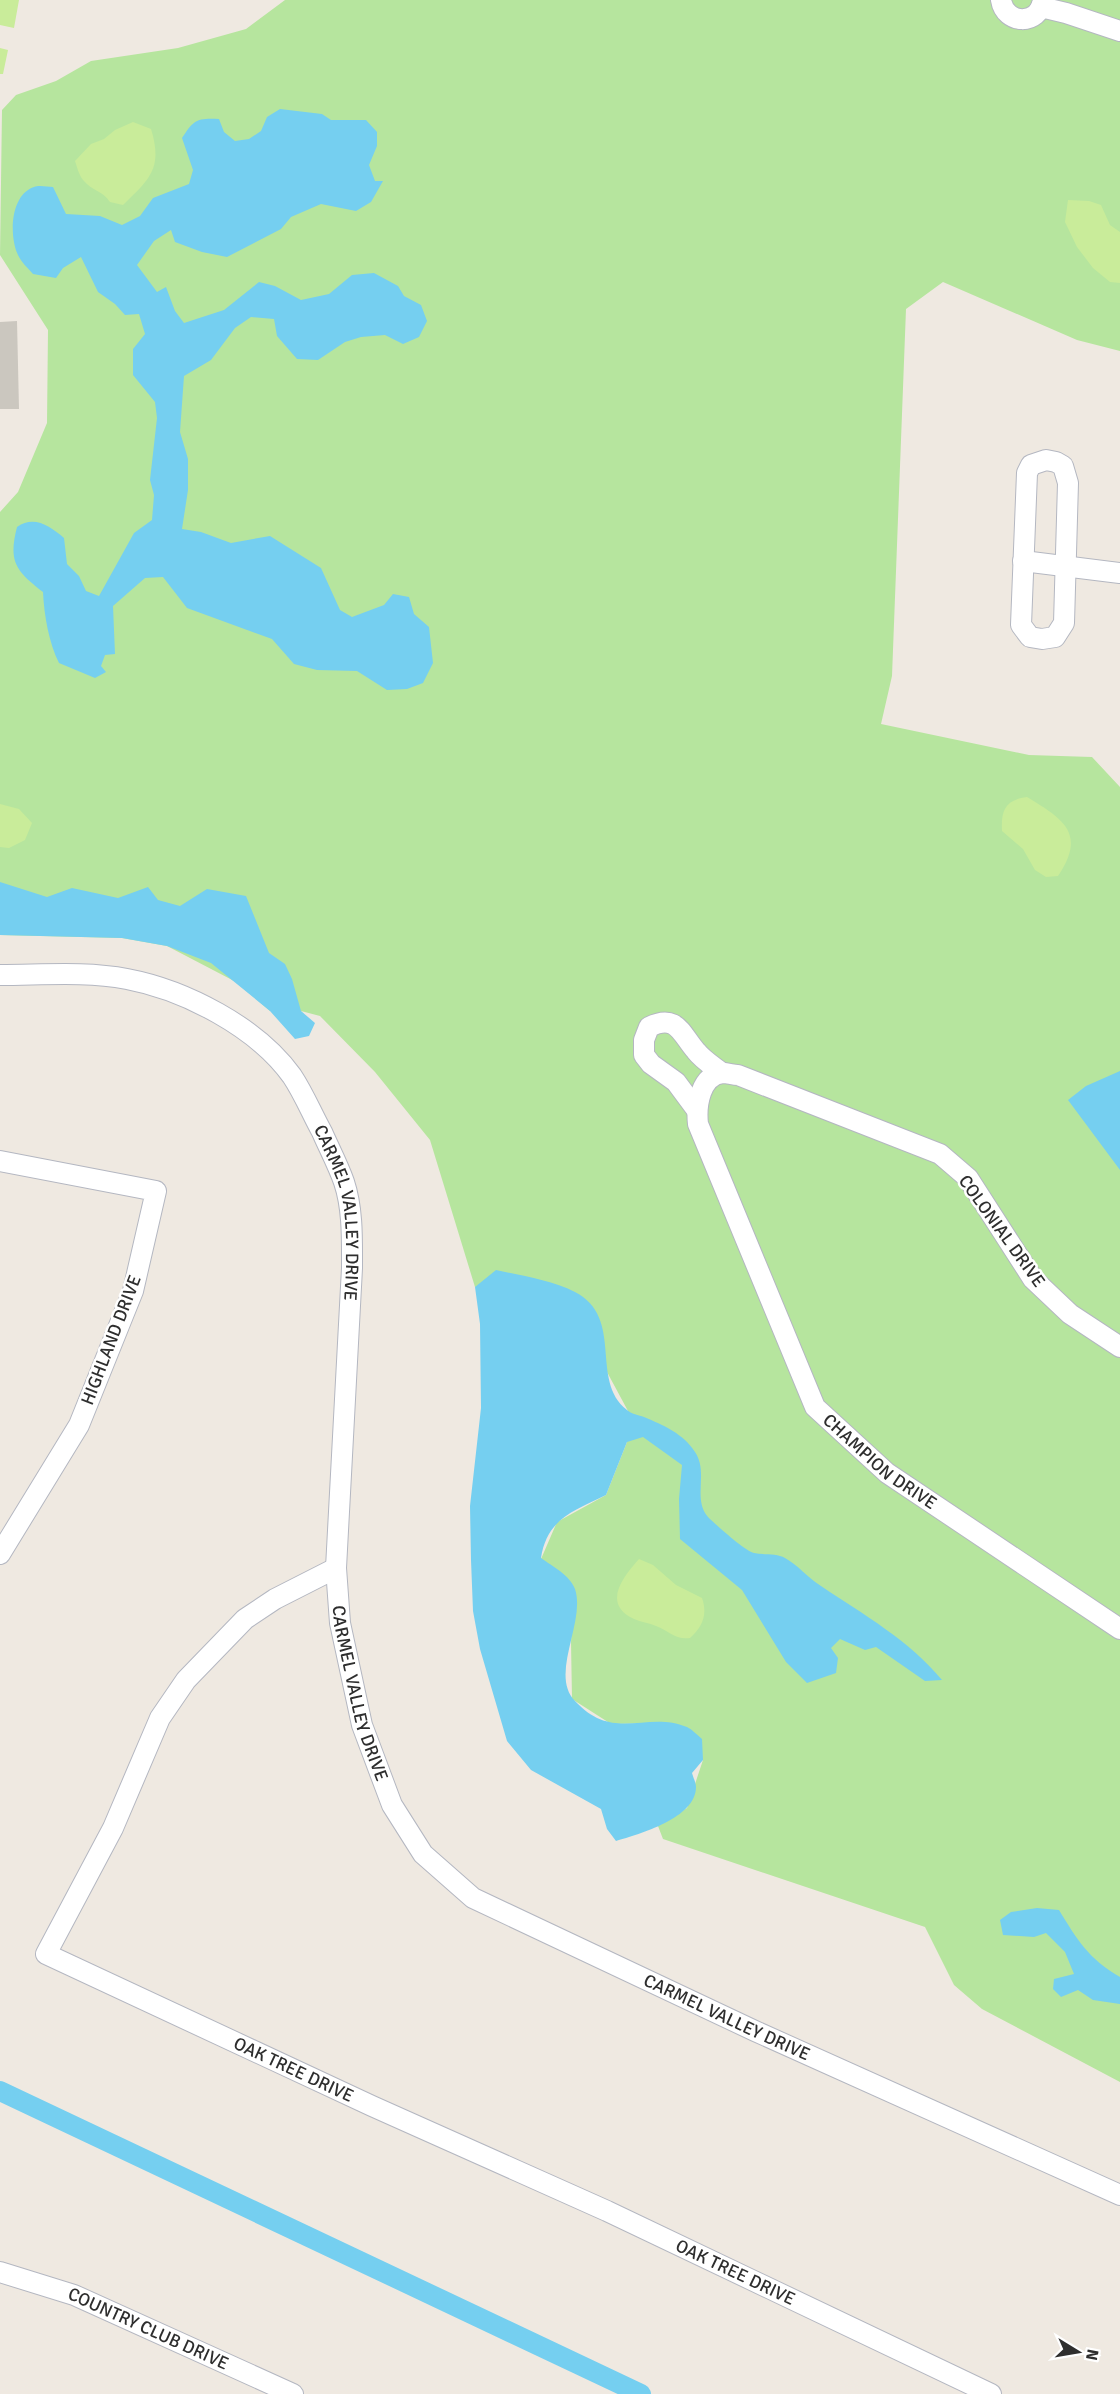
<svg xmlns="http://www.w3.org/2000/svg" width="1120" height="2394" font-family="Signika,sans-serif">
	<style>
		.green { fill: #b6e59e }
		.pitch { fill: #c9ec9a }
		.water { fill: #75cff0 }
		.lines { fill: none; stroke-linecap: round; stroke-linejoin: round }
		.canal { stroke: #75cff0; stroke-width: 20 }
		.building { fill: #cbc7bf }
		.minor-casing { stroke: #b4b7c1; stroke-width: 22 }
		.minor { stroke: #fff; stroke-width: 20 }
		.labels { text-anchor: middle; stroke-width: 5; stroke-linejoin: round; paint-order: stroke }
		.street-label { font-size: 18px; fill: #2e2e2e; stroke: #fff }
	</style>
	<rect width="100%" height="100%" fill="#efe9e1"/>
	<path class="green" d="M285 0H1120V351L1077 340 943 282 906 309 892 676 881 724 1029 755 1092 757 1120 787V2082L982 2009 954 1985 925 1927 663 1839 658 1826 687 1808 703 1760 668 1723 611 1724 572 1699 571 1642 574 1588 541 1559 557 1522 606 1495 627 1442 628 1411 607 1372 549 1283 475 1287 430 1140 375 1072 320 1016 301 1011H270L236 982 167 946 122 938 0 935V512L18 492 47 423 48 330 0 255 2 110 16 95 56 81 91 61 178 48 246 29Z"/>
	<path class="pitch" d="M0 0H19L14 28 0 25Z
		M0 48 8 50 3 74H0Z
		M133 122 151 129C163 168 150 179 123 205L110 202C102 190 92 191 83 180 79 175 77 167 75 161L91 144 104 139 115 130Z
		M1068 200 1089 201 1101 205 1110 225 1120 232V283L1110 282 1093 268 1077 247 1065 222Z
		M1027 797C1063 819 1087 833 1058 876L1046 877 1035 870 1023 849 1002 831C1001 810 1005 800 1027 797Z
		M0 804 19 809 32 823 25 840 9 848 0 847Z
		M639 1559 653 1565 676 1585 702 1598C708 1615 702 1627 690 1638 675 1640 669 1631 656 1626 649 1623 641 1622 634 1619 602 1604 622 1578 639 1559Z"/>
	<path class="water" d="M280 109 322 114 331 120H366L377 132V146L369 165 375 181H383L371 202 356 211 321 204 291 217 281 229 227 257 202 252 175 242 171 230 154 241 137 265 157 292 166 287 175 311 184 323 224 310 259 282 275 286 301 300 329 294 352 275 374 273 398 286 404 296 421 305 427 321 419 337 403 344 385 335 361 337 345 342 318 360 297 359 277 336 274 319 251 317 235 328 211 360 184 376 180 432 188 459V490L182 529 201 532 231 543 270 536 321 568 340 610 352 617 384 605 393 594 409 597 414 614 429 627 433 663 423 683 407 689 387 690 357 671 317 670 294 664 272 639 187 608 163 577 145 578 113 606 115 654 105 655 101 666 106 672 95 678 59 663C49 643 44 615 43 592 16 571 8 562 17 527 34 515 50 526 64 538L67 564 79 576 86 591 99 596 134 533 152 520 154 495 150 480 157 418 155 402 133 375V349L145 334 139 314 125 315 115 304 98 292 81 257 63 268 56 278 33 274C28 268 21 262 18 255 9 236 10 195 34 187 39 185 48 187 53 187L66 214 100 216 122 225 140 216 153 198 189 184 193 170 182 138C194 120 196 118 219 119L224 132 235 141 249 139 261 131 267 117Z
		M0 882 47 897 72 888 118 898 148 887 158 900 180 906 207 889 246 896 269 953 285 964 292 979 301 1011 315 1023 309 1036 295 1039 270 1011 211 963 167 946 122 938 0 935Z
		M1120 1071V1170L1068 1100 1086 1086Z
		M496 1270C522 1276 551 1280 575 1292 625 1318 589 1380 627 1410 631 1414 639 1415 644 1417 663 1425 684 1434 695 1452 709 1473 692 1498 708 1517 715 1524 745 1551 754 1553 764 1555 777 1553 785 1558 798 1565 808 1578 821 1586 864 1615 909 1640 942 1680L925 1681 876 1647 865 1650 840 1639 831 1648 838 1658 836 1673 807 1683 786 1662 742 1590 680 1539 679 1499 682 1465 643 1437 627 1442 606 1495C573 1511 547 1519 541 1558 552 1566 570 1575 575 1589 586 1622 549 1674 575 1701 614 1743 646 1710 687 1727 693 1730 697 1735 702 1739L703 1760 692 1773C693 1777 696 1783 696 1787 696 1818 640 1834 616 1841L607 1829 601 1809 531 1770 507 1741 480 1649 473 1611 471 1560 470 1506 481 1408 480 1324 475 1287Z
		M1037 1908 1059 1910C1078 1941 1088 1958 1120 1977V2004L1093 2000 1078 1990 1061 1997 1053 1989 1054 1979 1074 1974 1065 1952 1046 1933 1034 1937 1003 1935 1000 1920 1011 1912Z"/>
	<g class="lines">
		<path class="canal" d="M0 2091 641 2394"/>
	</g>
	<path class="building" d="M17 321 19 409H0V322Z"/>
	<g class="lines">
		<g class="minor-casing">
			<g id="minor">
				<path d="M1001 0C1005 25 1039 26 1043 0"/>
				<path d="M1041 7 1066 13 1120 31"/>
				<path d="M1046 460 1056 462 1063 466 1068 483 1064 623 1055 637 1042 639 1030 637 1021 625 1027 473 1031 465Z"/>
				<path d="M1023 561 1120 573"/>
				<path id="s1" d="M0 975C42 975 86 971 127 979 185 990 257 1027 292 1076 304 1094 312 1114 322 1132 329 1148 338 1165 344 1182 353 1209 352 1240 352 1268L336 1568 340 1623 362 1725 392 1805 423 1854 473 1898 755 2031 1120 2195"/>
				<path d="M696 1109 676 1082 651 1064 644 1055V1040L649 1027C677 1013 681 1034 696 1051 703 1060 713 1066 722 1073"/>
				<path d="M0 1161 156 1191 133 1291 79 1425 0 1554"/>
				<path id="s2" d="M1120 1347 1070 1314 1033 1279 968 1178 940 1154 738 1075C733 1075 728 1073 723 1073 700 1075 696 1106 698 1124L815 1407 887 1473 1120 1629"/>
				<path id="s3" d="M336 1568 275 1599 245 1619 186 1680 160 1718 113 1828 46 1954 372 2106 607 2211 991 2394"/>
				<path id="s4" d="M0 2272 74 2295 293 2394"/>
			</g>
		</g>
		<use href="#minor" class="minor"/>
	</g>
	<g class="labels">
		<g class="street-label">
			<text dy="6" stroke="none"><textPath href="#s1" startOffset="470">CARMEL VALLEY DRIVE</textPath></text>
			<text transform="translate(1002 1231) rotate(54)" y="6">COLONIAL DRIVE</text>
			<text transform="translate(111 1340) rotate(-69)" y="6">HIGHLAND DRIVE</text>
			<text dy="6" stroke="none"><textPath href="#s2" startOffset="954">CHAMPION DRIVE</textPath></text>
			<text dy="6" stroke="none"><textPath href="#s1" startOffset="956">CARMEL VALLEY DRIVE</textPath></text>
			<text dy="6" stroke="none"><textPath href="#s1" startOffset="1478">CARMEL VALLEY DRIVE</textPath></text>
			<text dy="6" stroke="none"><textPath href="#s3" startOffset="771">OAK TREE DRIVE</textPath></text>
			<text dy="6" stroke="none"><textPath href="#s3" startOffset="1257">OAK TREE DRIVE</textPath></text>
			<text dy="6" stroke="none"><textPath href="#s4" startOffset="159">COUNTRY CLUB DRIVE</textPath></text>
		</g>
	</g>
	<g transform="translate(1078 2352) rotate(101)" stroke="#ffffff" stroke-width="4.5" paint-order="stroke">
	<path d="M0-4.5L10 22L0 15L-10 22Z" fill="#2e2e2e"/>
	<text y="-9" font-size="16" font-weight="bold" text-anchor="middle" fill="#2e2e2e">N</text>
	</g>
</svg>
